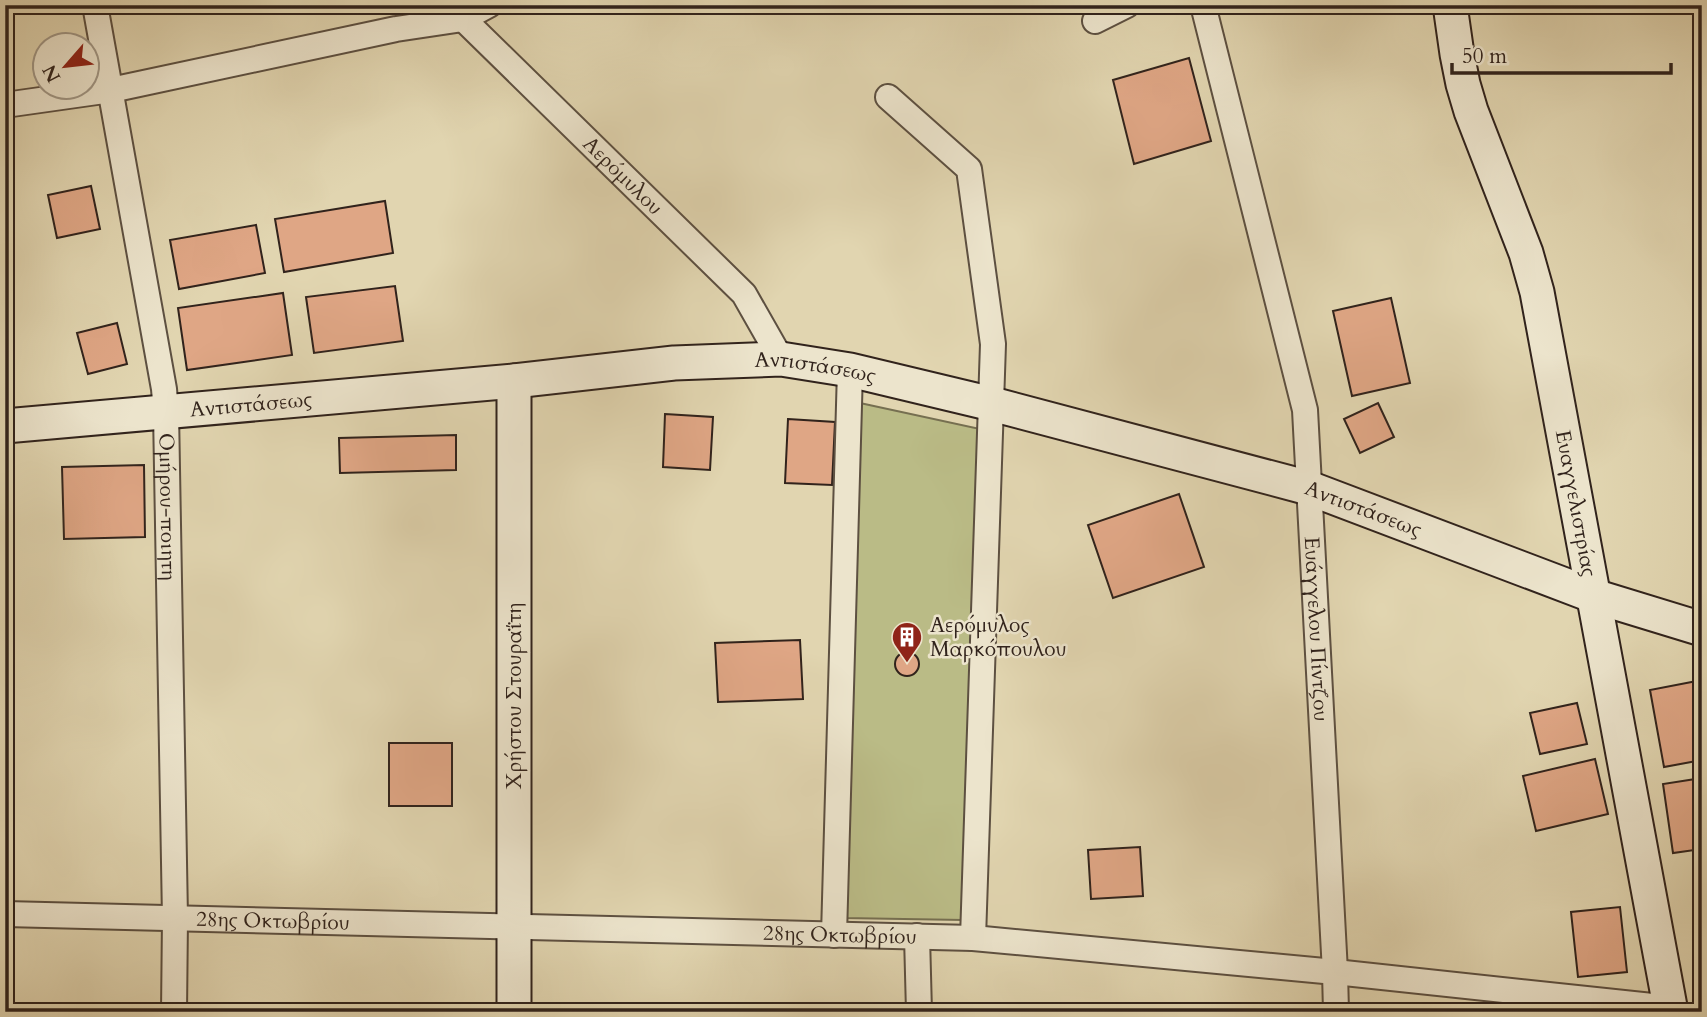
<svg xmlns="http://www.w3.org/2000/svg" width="1707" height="1017" font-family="Cardo,serif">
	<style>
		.green { fill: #babb86; stroke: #766f51; stroke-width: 2 }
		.building { fill: #dfa685; stroke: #31231c; stroke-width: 2 }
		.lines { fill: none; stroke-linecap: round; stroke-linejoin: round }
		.street-casing { stroke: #5d5041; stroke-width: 28 }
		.secondary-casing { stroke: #31231c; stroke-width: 37 }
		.street { stroke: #ece4cc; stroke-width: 24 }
		.secondary { stroke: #ece4cc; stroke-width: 33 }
		.labels { text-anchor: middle; stroke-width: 5; stroke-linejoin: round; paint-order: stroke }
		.street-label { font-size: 21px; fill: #31231c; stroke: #ece4cc }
		.poi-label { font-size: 21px; fill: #31231c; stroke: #ece4cc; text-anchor: start }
	</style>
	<rect width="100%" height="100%" fill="#e1d5b0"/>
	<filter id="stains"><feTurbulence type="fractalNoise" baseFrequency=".00286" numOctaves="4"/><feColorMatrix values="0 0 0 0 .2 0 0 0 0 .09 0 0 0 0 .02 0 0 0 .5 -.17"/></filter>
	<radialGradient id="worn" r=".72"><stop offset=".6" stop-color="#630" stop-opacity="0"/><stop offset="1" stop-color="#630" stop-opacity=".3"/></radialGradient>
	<path class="green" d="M860 403 980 429 963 920 844 918Z"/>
	<path class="building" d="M1189 58 1211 141 1134 164 1113 80Z
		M91 186 100 229 57 238 48 195Z
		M385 201 393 253 284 272 275 219Z
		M256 225 265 273 179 289 170 240Z
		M395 286 403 341 314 353 306 297Z
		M283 293 292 355 187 370 178 308Z
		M1391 298 1410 383 1352 396 1333 311Z
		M117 323 127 364 88 374 77 333Z
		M1378 403 1394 437 1360 453 1344 419Z
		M665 414 713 417 710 470 663 467Z
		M788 419 835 422 832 485 785 483Z
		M456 435V470L340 473 339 438Z
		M144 465 145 537 64 539 62 467Z
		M1179 494 1204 567 1113 598 1088 525Z
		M800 640 803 699 718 702 715 643Z
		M895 664a12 12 0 1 1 24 0a12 12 0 1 1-24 0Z
		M1702 680V760L1664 767 1650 690Z
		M1577 703 1587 744 1540 754 1530 713Z
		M389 743H452V806H389Z
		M1595 759 1608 814 1536 831 1523 776Z
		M1702 778V849L1673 853 1663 784Z
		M1140 847 1143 896 1091 899 1088 850Z
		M1620 907 1627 972 1578 977 1571 912Z"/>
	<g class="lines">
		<g class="street-casing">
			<g id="street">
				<path id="s1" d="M95 5 164 389 166 412 175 918 174 1012"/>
				<path id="s2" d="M1203 5 1305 410 1335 972 1336 1012"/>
				<path id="s3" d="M453 9 744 294 781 359"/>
				<path d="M1095 21 1127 5"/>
				<path d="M888 97 969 169 993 344 973 938"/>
				<path d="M5 105 111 90 396 29 463 19 489 5"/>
				<path id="s4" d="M5 914 973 938 1335 972 1671 1008"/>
				<path d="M834 935 850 370"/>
				<path d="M917 936 919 1012"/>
			</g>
		</g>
		<g class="secondary-casing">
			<g id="secondary">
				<path id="s5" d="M1450 5 1457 54 1463 84 1471 111 1526 253 1537 292 1671 1012"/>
				<path d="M514 381V1012"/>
				<path id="s6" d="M5 426 514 381 674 363 781 359 850 370 992 404 1309 488 1594 596 1702 629"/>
			</g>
		</g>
		<use href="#street" class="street"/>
		<use href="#secondary" class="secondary"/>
	</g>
	<defs>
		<g id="building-pin" transform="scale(1.575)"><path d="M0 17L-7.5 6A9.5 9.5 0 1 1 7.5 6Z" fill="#8f2418" stroke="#ece4cc"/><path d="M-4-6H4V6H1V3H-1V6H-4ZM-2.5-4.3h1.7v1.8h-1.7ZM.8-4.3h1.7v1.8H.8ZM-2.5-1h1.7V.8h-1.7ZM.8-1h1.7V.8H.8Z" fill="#fff"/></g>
	</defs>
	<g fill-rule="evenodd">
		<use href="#building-pin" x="907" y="637"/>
	</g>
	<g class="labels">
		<g class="street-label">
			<text dy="7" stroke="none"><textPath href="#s3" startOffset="238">Αερόμυλου</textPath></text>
			<text dy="7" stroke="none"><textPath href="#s6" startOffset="814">Αντιστάσεως</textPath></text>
			<text dy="7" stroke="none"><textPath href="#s6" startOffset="247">Αντιστάσεως</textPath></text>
			<text dy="7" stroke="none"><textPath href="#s5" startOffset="516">Ευαγγελιστρίας</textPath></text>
			<text dy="7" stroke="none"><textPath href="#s1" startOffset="508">Ομήρου-ποιητη</textPath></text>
			<text dy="7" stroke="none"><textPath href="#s6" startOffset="1381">Αντιστάσεως</textPath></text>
			<text dy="7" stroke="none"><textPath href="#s2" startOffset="637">Ευάγγελου Πίντζου</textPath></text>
			<text transform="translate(514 696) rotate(-90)" y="7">Χρήστου Στουραΐτη</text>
			<text dy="7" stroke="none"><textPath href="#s4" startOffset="268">28ης Οκτωβρίου</textPath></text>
			<text dy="7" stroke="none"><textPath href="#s4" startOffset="835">28ης Οκτωβρίου</textPath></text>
		</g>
		<g class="poi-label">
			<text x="930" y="632">Αερόμυλος<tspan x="930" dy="24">Μαρκόπουλου</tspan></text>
		</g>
	</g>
	<rect width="1707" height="1017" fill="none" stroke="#e1d5b0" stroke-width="28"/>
	<rect x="7" y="7" width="1693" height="1003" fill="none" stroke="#31231c" stroke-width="3.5"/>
	<rect x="14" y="14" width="1679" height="989" fill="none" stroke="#31231c" stroke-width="2"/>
	<g transform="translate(66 66) rotate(242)"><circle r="33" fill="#ece4cc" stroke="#a19786" stroke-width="2"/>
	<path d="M0-5L12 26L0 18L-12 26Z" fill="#8f2418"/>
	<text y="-10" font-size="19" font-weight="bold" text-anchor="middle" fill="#31231c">N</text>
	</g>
	<path d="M1452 63v10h219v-10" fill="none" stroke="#31231c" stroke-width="3.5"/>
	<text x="1462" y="63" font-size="21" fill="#31231c" stroke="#ece4cc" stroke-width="5" paint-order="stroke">50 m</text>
	<rect width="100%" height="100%" filter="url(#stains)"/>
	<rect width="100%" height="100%" fill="url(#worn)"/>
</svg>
